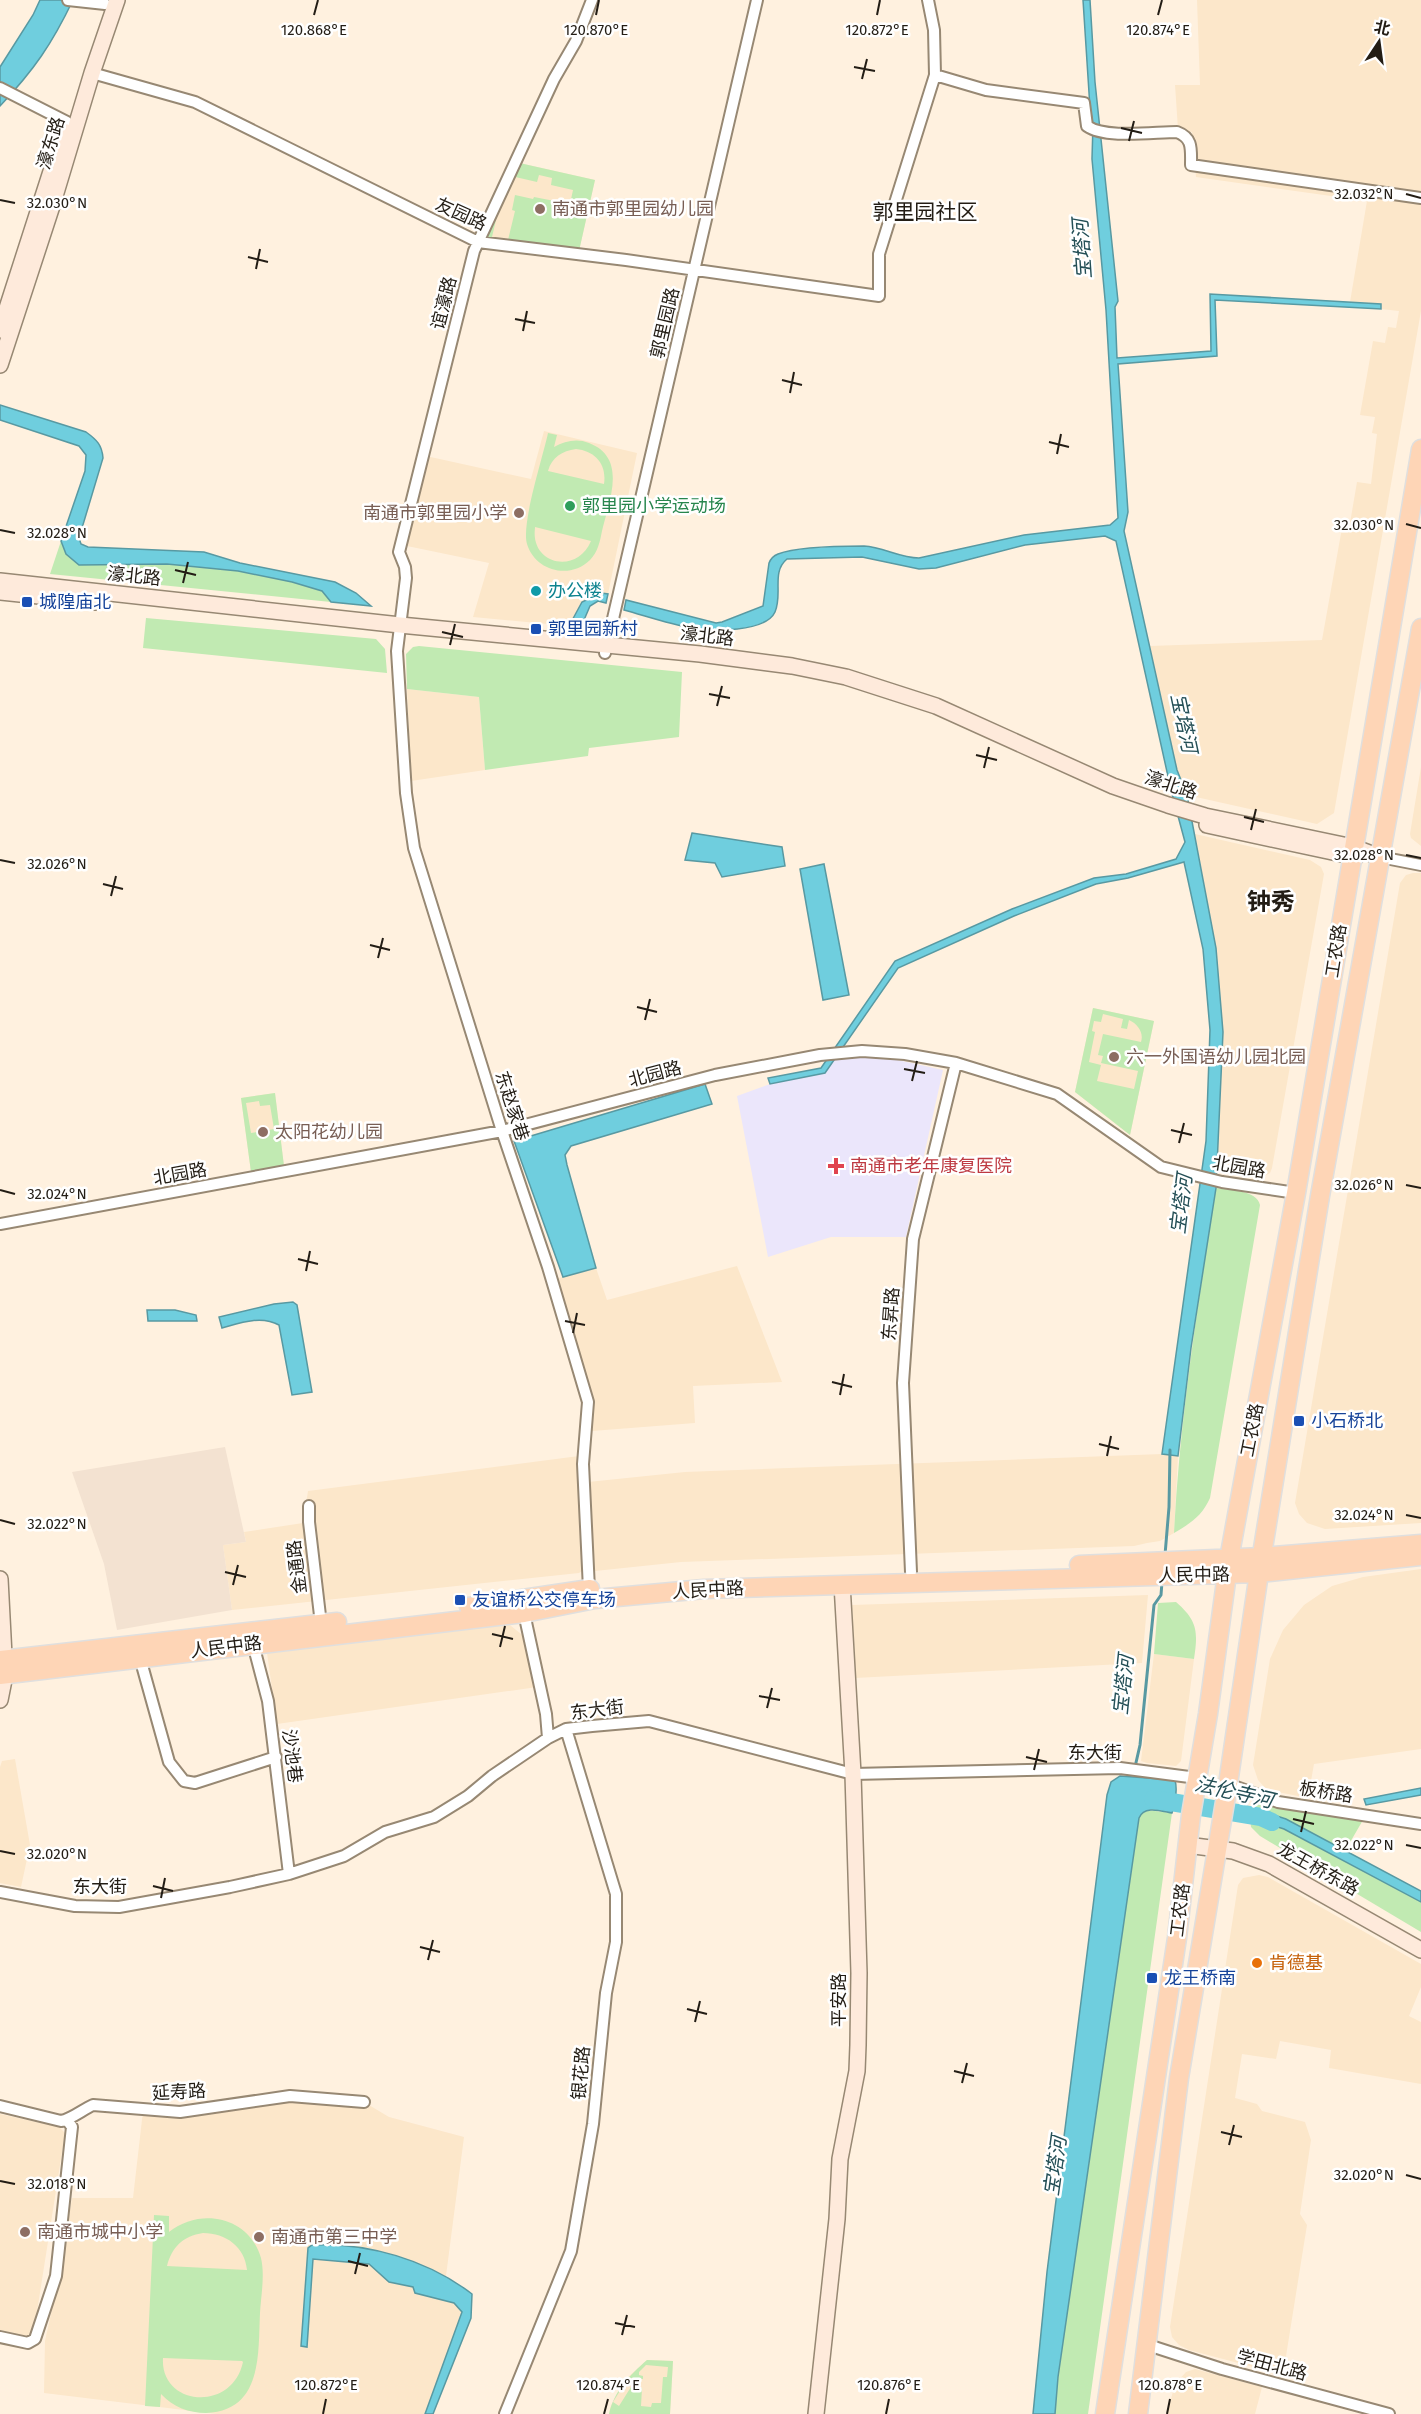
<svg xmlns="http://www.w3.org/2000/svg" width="1421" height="2414" font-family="'Fira Sans','Noto Sans SC',sans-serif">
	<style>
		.built { fill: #fce7ca }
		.industrial { fill: #f3e2d1 }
		.medical { fill: #ebe6fb }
		.green { fill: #c1eab2; fill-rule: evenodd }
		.water { fill: #6fcede; stroke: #5899a2; stroke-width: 1.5 }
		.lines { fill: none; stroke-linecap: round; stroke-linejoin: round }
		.stream { stroke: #5899a2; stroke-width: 3 }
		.river { stroke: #6fcede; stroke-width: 18 }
		.street-casing { stroke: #978873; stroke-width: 14 }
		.secondary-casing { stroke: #978873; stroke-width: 18 }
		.primary-casing { stroke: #e0dfde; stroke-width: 21 }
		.street { stroke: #fff; stroke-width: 10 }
		.secondary { stroke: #feeadb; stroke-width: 15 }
		.primary { stroke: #fed5b6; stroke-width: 18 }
		.ticks { fill: none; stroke: #231d15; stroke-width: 2 }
		.education-dot { fill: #8d6e63; stroke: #fff; stroke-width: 2 }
		.leisure-dot { fill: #2e9e5b; stroke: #fff; stroke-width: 2 }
		.culture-dot { fill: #0f9aa8; stroke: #fff; stroke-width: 2 }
		.transit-dot { fill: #1a4fb4; stroke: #fff; stroke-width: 2 }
		.health-dot { fill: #e0444e; stroke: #fff; stroke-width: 2 }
		.food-dot { fill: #e8710a; stroke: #fff; stroke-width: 2 }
		.labels { text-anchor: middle; stroke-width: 5; stroke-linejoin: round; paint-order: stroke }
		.street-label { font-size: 18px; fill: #231d15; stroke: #fff }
		.education-label { font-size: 18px; fill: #785e54; stroke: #fff; text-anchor: start }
		.leisure-label { font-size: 18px; fill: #27864d; stroke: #fff; text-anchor: start }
		.culture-label { font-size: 18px; fill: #0d838f; stroke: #fff; text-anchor: start }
		.transit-label { font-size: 18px; fill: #164399; stroke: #fff; text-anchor: start }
		.health-label { font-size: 18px; fill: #be3a42; stroke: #fff; text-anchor: start }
		.food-label { font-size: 18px; fill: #c56008; stroke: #fff; text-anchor: start }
		.water-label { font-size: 20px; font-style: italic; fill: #244f56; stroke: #fff }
		.quarter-label { font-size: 21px; fill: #231d15; stroke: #fff }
		.district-label { font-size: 24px; font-weight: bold; fill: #231d15; stroke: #fff }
		.ticks-label { font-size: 15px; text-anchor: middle; fill: #231d15; stroke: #fff; stroke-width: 5; stroke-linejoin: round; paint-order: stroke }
	</style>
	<rect width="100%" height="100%" fill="#fff1df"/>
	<path class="built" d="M1197 0H1421V311L1334 813 1317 824 1187 795 1177 770 1150 646 1322 640 1342 528 1349 529 1357 482 1371 484 1377 434 1372 433 1375 417 1360 415 1373 341 1385 343 1388 327 1396 328 1399 311 1381 309 1380 304 1350 302 1367 201 1196 177 1192 132 1178 129 1175 85H1200Z
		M515 162 595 180 579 251 487 239Z
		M544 431 637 453 608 594 601 593 582 602 569 626 473 617 489 563 407 546 426 456 531 479Z
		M407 689 479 697 485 770 411 781Z
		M1421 767V846L1411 838 1410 834Z
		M1195 834 1310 860 1321 867 1324 874 1272 1168 1270 1173 1263 1177 1216 1172 1223 1032 1216 948Z
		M1413 873H1421V1523L1325 1529 1307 1523 1299 1514 1295 1503 1400 883 1406 875Z
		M1093 1008 1154 1021 1130 1135 1075 1092Z
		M275 1093 284 1166 251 1172 241 1098Z
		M737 1266 782 1382 693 1386 695 1423 592 1431 594 1403 555 1279 596 1268 607 1300Z
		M1162 1454 1178 1456 1174 1533 1160 1541 1147 1543 1134 1546 681 1562 595 1571 591 1568 588 1482 685 1472Z
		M579 1456 583 1564 582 1571 579 1573 232 1610 223 1545 246 1542 244 1532 303 1523 308 1491Z
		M1421 1569V1749L1314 1764 1308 1798 1267 1790 1258 1780 1253 1765 1270 1659 1283 1630 1304 1605 1332 1586 1363 1577Z
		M1148 1595 1142 1663 855 1678 852 1605Z
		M506 1622 526 1638 537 1687 277 1724 267 1653Z
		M1154 1654 1194 1659 1182 1753 1181 1761 1176 1766 1147 1763 1141 1761Z
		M15 1759 30 1845 21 1887 0 1883V1767L2 1761Z
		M1259 1875 1268 1877 1421 1964V1987L1409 2016 1421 2022V2084L1329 2068 1331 2050 1280 2041 1276 2059 1242 2054 1235 2098 1257 2104 1262 2111 1305 2122 1311 2140 1300 2214 1307 2225 1283 2375 1189 2350 1179 2345 1172 2337 1170 2327 1238 1885 1243 1878Z
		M290 2096 364 2102 389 2117 464 2137 443 2299 454 2303 462 2312 425 2414H217L44 2393 45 2341 58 2282 72 2198H133L143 2111Z
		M0 2114 59 2127 65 2133 34 2331 27 2336 0 2330Z
		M647 2360 673 2361 670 2414H609L611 2405 626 2379Z
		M1195 2369 1262 2387 1255 2414H1167L1175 2384 1186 2372Z"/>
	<path class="industrial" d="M225 1447 246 1542 223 1545 232 1610 117 1630 104 1564 72 1472Z"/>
	<path class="medical" d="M875 1055 943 1070 906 1237H831L768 1257 737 1096 770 1084 825 1073 837 1056Z"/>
	<path class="green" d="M515 162 595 180 579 251 478 237ZM539 175 552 178 551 185 573 190 570 204 534 197 533 199 515 195 512 210 515 211 508 240 492 237 499 207 511 176 537 182Z
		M548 433 557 435 554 447C565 441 577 438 589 443 628 458 609 501 602 531 600 541 598 552 590 560 570 580 535 571 527 544 521 524 543 457 548 433ZM576 449C595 451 607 464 604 484L548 471C552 457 562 451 576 449ZM535 528V527L591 541C577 575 530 565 535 528Z
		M61 541 66 554 79 565 167 564 238 571 292 582 322 591 331 602 50 574Z
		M146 618 376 639 385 649 387 673 143 648Z
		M419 646 682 672 679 737 589 748 588 756 485 770 479 697 407 689 406 654 413 647Z
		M1093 1008 1154 1021 1130 1135 1075 1092ZM1103 1014 1123 1019 1121 1028 1127 1029 1129 1020C1138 1024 1144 1033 1141 1042L1103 1034 1098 1055 1103 1056 1101 1063 1138 1071 1134 1089 1097 1081 1101 1065 1089 1062 1095 1032 1092 1031 1094 1021 1101 1022Z
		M275 1093 284 1166 251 1172 241 1098ZM259 1101 260 1106 270 1105 274 1129 251 1133 246 1103Z
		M1216 1188C1229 1190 1257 1190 1260 1205L1210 1498C1202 1516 1191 1523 1174 1533 1180 1416 1198 1303 1216 1188Z
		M1176 1602C1198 1621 1198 1632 1194 1659L1154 1654 1158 1603Z
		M1252 1802 1363 1820 1345 1851 1286 1819 1252 1808Z
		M1146 1810 1172 1813 1088 2414H1055L1058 2377 1139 1818 1141 1812Z
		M1250 1818 1284 1829 1421 1902V1932L1260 1836 1251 1827Z
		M154 2215 169 2216V2232C200 2207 249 2216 261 2258 265 2275 261 2296 260 2313 258 2353 263 2411 206 2413 189 2413 173 2407 161 2394L160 2407 145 2406ZM203 2233C226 2233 245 2247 247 2270L167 2266C172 2247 183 2236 203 2233ZM163 2358 242 2361 243 2362C232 2413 160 2406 163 2358Z
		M647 2360 673 2361 670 2414H609C614 2391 630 2375 647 2360ZM646 2365 668 2367 667 2377H663L661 2403H652L651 2407 641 2406 642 2388 631 2387 619 2406 613 2402 628 2378 643 2379V2376L639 2375V2372Z"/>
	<path class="water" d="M40 0H73C52 44 34 70 0 106V67L33 15Z
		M1083 0H1090L1095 82 1118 301 1115 307 1117 358 1211 351 1210 294 1381 304V309L1215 300 1217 356 1118 364 1128 512 1124 531 1177 770 1187 795 1216 948 1223 1032 1216 1188 1191 1348 1178 1456 1162 1454 1206 1141 1210 1030 1203 949 1184 862 1128 878 1096 884 1014 916 898 968 825 1073 770 1084 768 1078 821 1068 895 961 1012 909 1094 878 1126 874 1176 859 1185 842 1171 790 1116 541 1105 536 1025 545 936 568 919 569 862 557 787 559C771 572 783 594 775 612 766 632 711 632 692 628 669 624 646 616 624 610L626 600 716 623 722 622 763 606 769 563C771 558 773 556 778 554 796 547 844 546 864 546 883 547 900 558 919 558L1024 535 1110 525 1118 518 1106 310 1092 159 1093 124 1090 108Z
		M0 405 86 432C97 440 102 445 103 458L79 538 81 544 88 547 204 552 240 563 335 582 356 593 371 606 331 602 322 591 292 582 238 571 167 564 79 565 66 554 61 541 85 471 86 455 79 446 0 420Z
		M601 593 608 594 606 603 598 601 590 606 581 627 569 626 582 602Z
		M692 833 782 847 785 866 722 877 715 863 685 860Z
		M824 864 849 995 823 1000 800 869Z
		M705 1084 712 1104 571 1146 565 1155 567 1165 596 1268 563 1277 514 1141Z
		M293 1302 297 1305 312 1392 292 1395 279 1325C261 1315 240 1323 222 1328L219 1317 274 1304Z
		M147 1310H175L196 1315 197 1321H148Z
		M1120 1776 1175 1780C1178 1791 1175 1803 1172 1813 1161 1811 1144 1805 1139 1818L1058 2377 1055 2414H1033L1047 2272 1107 1795 1111 1782Z
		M1421 1788V1795L1366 1805 1364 1799Z
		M1252 1808 1286 1819 1421 1891V1902L1284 1829 1250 1818Z
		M312 2245C367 2242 428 2260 472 2294L471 2318 433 2414H425L462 2312 454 2303 415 2293 413 2287 389 2282 369 2264 313 2259 307 2347 301 2346 308 2248Z"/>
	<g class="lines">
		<path class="stream" d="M1165 1555 1169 1507 1170 1450
			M1135 1767 1140 1745 1154 1605 1161 1595 1162 1582"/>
		<path class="river" d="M1153 1799 1261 1817 1272 1822"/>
		<g class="street-casing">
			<path id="street" d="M68 0 105 4
				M92 73 195 102 478 242 626 260 879 296V254L935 75 934 30 928 0
				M935 75 986 90 1084 103 1087 126C1105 139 1154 132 1177 132 1193 138 1191 149 1191 165L1421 198
				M0 88 67 122
				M605 653 757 0
				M1380 857 1421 865
				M0 1224 502 1131 715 1075 820 1055 862 1051 905 1054 956 1063 1057 1094 1161 1167 1222 1182 1296 1193
				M309 1506V1522L321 1624
				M911 1572 903 1383 913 1239 956 1063
				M589 1589 583 1464 588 1402 548 1267 502 1131 414 848 406 793 397 651 406 578 405 567 399 552 474 251 554 79 576 41 592 0
				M524 1613 546 1714 548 1738
				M253 1644 268 1701 289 1874
				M140 1658 169 1762 184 1781 195 1783 276 1757
				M1228 1784 1278 1802 1421 1824
				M0 1892 75 1906 119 1907 230 1887 289 1874 344 1856 385 1832 434 1817 468 1796 492 1776 548 1738 566 1729 592 1726 649 1721 853 1774 1120 1768 1197 1778
				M0 2106 61 2121C72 2119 82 2110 93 2105L180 2112 290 2096 364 2102
				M0 2337 28 2343 35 2339 56 2276 71 2136 72 2127 67 2120
				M1148 2345 1222 2369 1389 2414
				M505 2414 571 2251 593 2124 606 1993 616 1942V1894L566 1729"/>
		</g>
		<g class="secondary-casing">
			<path id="secondary" d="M0 330 64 131
				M0 365 52 206 92 73 117 0
				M0 581 400 625 700 654 792 666 846 677 936 706 1113 786 1168 805 1205 816 1353 847 1380 857
				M0 592 96 602
				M1207 825 1356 857
				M0 1579 5 1675 0 1700
				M1187 1845 1233 1851 1269 1864 1421 1950
				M816 2414 837 2219 840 2159 857 2071 858 2045 859 1973 853 1774 842 1584"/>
		</g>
		<g class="primary-casing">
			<path id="primary" d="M1079 1565 1262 1557 1421 1544
				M469 1607 590 1589
				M0 1660 337 1622
				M0 1675 524 1613 595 1599 704 1589 1259 1573 1421 1556
				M1105 2414 1177 1938 1191 1815 1208 1714 1229 1559 1296 1193 1421 449
				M1138 2414 1179 2078 1228 1784 1259 1573 1320 1196 1421 628"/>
		</g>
		<use href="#street" class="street"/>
		<use href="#secondary" class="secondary"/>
		<use href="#primary" class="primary"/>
	</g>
	<path class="ticks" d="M314 15 318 0M596 15 599 0M877 15 880 0M1158 15 1162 0M854 67 875 71M862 79 867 59M1121 128 1142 133M1129 141 1134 121M1406 194 1421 198M0 200 15 203M248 257 268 262M256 269 260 249M515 319 535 323M523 331 527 311M782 380 802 385M790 393 794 372M1049 442 1069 447M1057 454 1061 434M1406 524 1421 528M0 530 15 533M175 570 196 575M183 583 188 562M442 632 463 637M450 645 455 624M709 694 730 698M717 706 722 686M976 755 997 760M984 768 989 747M1244 817 1264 822M1251 830 1256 809M1406 855 1421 858M0 860 15 863M103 884 123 889M111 896 116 876M370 945 390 950M378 958 383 938M637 1007 657 1012M645 1020 650 999M904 1069 925 1073M912 1081 917 1061M1171 1130 1192 1135M1179 1143 1184 1123M1406 1185 1421 1188M0 1190 15 1194M298 1259 318 1264M306 1271 310 1251M565 1321 585 1325M573 1333 577 1313M832 1382 852 1387M840 1395 844 1374M1099 1444 1119 1449M1107 1456 1111 1436M1406 1515 1421 1518M0 1520 15 1524M225 1572 246 1577M233 1585 238 1565M492 1634 513 1639M500 1647 505 1626M759 1696 780 1700M767 1708 772 1688M1026 1757 1047 1762M1034 1770 1039 1749M1293 1819 1314 1824M1301 1832 1306 1811M1406 1845 1421 1848M0 1851 15 1854M153 1886 173 1891M161 1898 165 1878M420 1947 440 1952M428 1960 433 1940M687 2009 707 2014M695 2022 700 2001M954 2071 974 2076M962 2083 967 2063M1221 2132 1242 2137M1229 2145 1234 2125M1406 2175 1421 2179M0 2181 15 2184M348 2261 368 2266M355 2274 360 2253M615 2323 635 2327M622 2335 627 2315M323 2414 326 2399M604 2414 608 2399M886 2414 889 2399M1167 2414 1170 2399"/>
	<g class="education-dot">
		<circle cx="540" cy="209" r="6"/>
		<circle cx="519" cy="513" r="6"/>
		<circle cx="1114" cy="1057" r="6"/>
		<circle cx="263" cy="1132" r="6"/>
		<circle cx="25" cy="2232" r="6"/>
		<circle cx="259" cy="2237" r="6"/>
	</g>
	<circle class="leisure-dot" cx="570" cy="506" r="6"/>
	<circle class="culture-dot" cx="536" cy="591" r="6"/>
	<g class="transit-dot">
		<rect x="21" y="596" width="12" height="12" rx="3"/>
		<rect x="530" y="623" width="12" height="12" rx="3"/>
		<rect x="1293" y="1415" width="12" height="12" rx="3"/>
		<rect x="454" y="1594" width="12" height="12" rx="3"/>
		<rect x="1146" y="1972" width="12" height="12" rx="3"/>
	</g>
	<path class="health-dot" d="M833 1157h6v6h6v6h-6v6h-6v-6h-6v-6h6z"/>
	<circle class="food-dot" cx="1257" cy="1963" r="6"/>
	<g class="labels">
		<g class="street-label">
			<text transform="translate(51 143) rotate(-73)" y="6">濠东路</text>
			<text transform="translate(461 214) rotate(24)" y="6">友园路</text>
			<text transform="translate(444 303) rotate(-76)" y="6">谊濠路</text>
			<text transform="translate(665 323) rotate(-77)" y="6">郭里园路</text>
			<text transform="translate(134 576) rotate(6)" y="6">濠北路</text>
			<text transform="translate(707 636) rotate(7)" y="6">濠北路</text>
			<text transform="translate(1171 785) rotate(18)" y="6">濠北路</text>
			<text transform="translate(1336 951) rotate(-81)" y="6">工农路</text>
			<text transform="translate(655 1074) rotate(-15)" y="6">北园路</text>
			<text transform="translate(512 1106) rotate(72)" y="6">东赵家巷</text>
			<text transform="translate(1239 1167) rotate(10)" y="6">北园路</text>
			<text transform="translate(180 1174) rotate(-10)" y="6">北园路</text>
			<text transform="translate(891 1314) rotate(-86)" y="6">东昇路</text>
			<text transform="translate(1252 1430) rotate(-79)" y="6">工农路</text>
			<text transform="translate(297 1567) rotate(-97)" y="6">金通路</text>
			<text transform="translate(1194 1575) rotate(-1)" y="6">人民中路</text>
			<text transform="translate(708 1590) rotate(-3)" y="6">人民中路</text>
			<text transform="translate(226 1647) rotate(-7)" y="6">人民中路</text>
			<text transform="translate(597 1710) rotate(-7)" y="6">东大街</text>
			<text x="1095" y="1759">东大街</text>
			<text transform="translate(292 1756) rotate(83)" y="6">沙池巷</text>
			<text transform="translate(1326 1792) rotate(9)" y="6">板桥路</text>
			<text transform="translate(1318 1869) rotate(29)" y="6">龙王桥东路</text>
			<text x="100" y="1893">东大街</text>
			<text transform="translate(1180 1910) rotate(-83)" y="6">工农路</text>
			<text transform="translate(839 2000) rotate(-90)" y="6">平安路</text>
			<text transform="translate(581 2073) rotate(-85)" y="6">银花路</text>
			<text transform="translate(179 2092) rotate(-3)" y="6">延寿路</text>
			<text transform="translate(1272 2365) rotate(15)" y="6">学田北路</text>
		</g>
		<g class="education-label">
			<text x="552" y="215">南通市郭里园幼儿园</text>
			<text x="507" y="519" text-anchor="end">南通市郭里园小学</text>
			<text x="1126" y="1063">六一外国语幼儿园北园</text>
			<text x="275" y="1138">太阳花幼儿园</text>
			<text x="37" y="2238">南通市城中小学</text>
			<text x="271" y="2243">南通市第三中学</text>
		</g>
		<g class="leisure-label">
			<text x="582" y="512">郭里园小学运动场</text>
		</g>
		<g class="culture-label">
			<text x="548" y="597">办公楼</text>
		</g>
		<g class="transit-label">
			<text x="39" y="608">城隍庙北</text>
			<text x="548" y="635">郭里园新村</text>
			<text x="1311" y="1427">小石桥北</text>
			<text x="472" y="1606">友谊桥公交停车场</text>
			<text x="1164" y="1984">龙王桥南</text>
		</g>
		<g class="health-label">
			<text x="850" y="1172">南通市老年康复医院</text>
		</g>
		<g class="food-label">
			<text x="1269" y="1969">肯德基</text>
		</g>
		<g class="water-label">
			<text transform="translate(1082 249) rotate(-94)" y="7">宝塔河</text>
			<text transform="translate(1184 723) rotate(78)" y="7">宝塔河</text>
			<text transform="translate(1181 1204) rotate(-83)" y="7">宝塔河</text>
			<text transform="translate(1123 1685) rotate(-84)" y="7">宝塔河</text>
			<text transform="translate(1234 1792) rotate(13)" y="7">法伦寺河</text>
			<text transform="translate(1055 2166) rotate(-82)" y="7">宝塔河</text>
		</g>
		<g class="quarter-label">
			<text x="925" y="219">郭里园社区</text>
		</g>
		<g class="district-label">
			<text x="1271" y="910">钟秀</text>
		</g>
	</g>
	<g class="ticks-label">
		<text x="314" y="35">120.868°E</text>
		<text x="596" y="35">120.870°E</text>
		<text x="877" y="35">120.872°E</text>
		<text x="1158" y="35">120.874°E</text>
		<text x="1364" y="199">32.032°N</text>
		<text x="57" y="208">32.030°N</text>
		<text x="1364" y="530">32.030°N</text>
		<text x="57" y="538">32.028°N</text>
		<text x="1364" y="860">32.028°N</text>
		<text x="57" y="869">32.026°N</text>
		<text x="1364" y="1190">32.026°N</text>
		<text x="57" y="1199">32.024°N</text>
		<text x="1364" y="1520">32.024°N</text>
		<text x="57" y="1529">32.022°N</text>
		<text x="1364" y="1850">32.022°N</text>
		<text x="57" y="1859">32.020°N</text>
		<text x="1364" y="2180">32.020°N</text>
		<text x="57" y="2189">32.018°N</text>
		<text x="326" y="2390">120.872°E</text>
		<text x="608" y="2390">120.874°E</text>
		<text x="889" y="2390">120.876°E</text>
		<text x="1170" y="2390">120.878°E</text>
	</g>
	<g transform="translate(1379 42) rotate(13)" stroke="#ffffff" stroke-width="4.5" paint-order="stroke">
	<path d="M0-4.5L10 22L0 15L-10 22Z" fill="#231d15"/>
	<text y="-9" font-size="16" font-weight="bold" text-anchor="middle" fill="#231d15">北</text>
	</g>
</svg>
